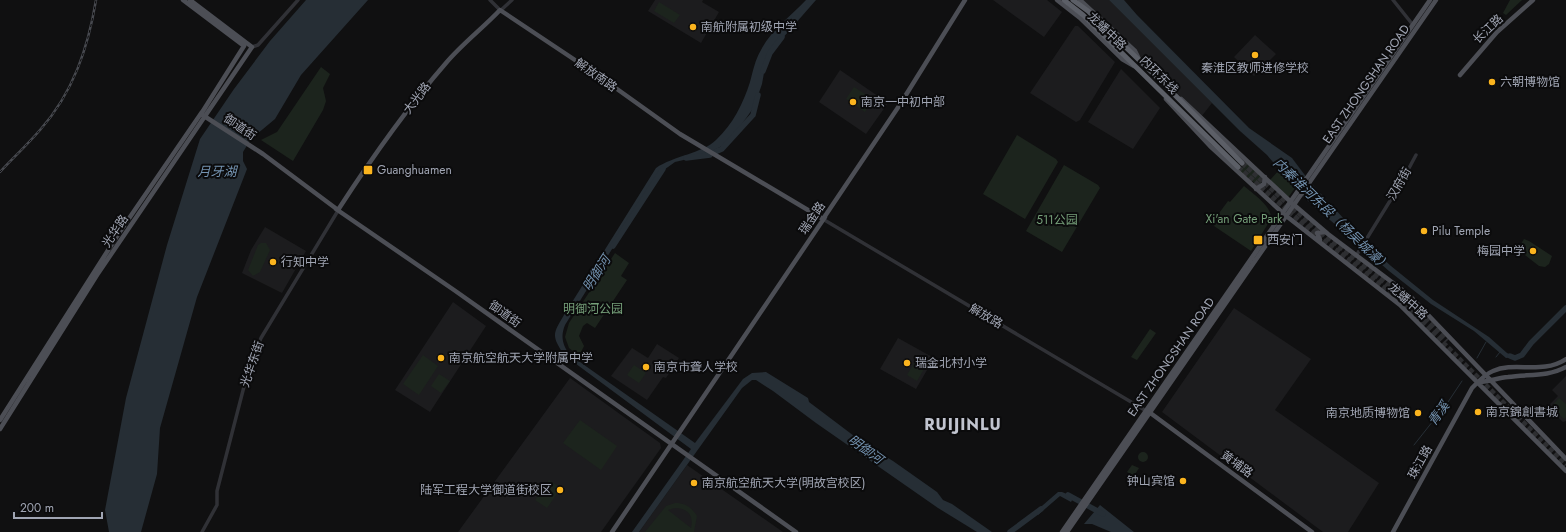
<svg xmlns="http://www.w3.org/2000/svg" width="1566" height="532" font-family="Jost,'Noto Sans SC',sans-serif">
	<style>
		.built { fill: #1c1c1e }
		.green { fill: #1c241d; fill-rule: evenodd }
		.water { fill: #262e35 }
		.lines { fill: none; stroke-linecap: round; stroke-linejoin: round }
		.stream { stroke: #262e35; stroke-width: 1 }
		.river { stroke: #262e35; stroke-width: 5.5 }
		.highway-tunnel { stroke: #2d2e31; stroke-width: 5; stroke-dasharray: 5 2.5; stroke-linecap: butt }
		.minor { stroke: #303136; stroke-width: 3.5 }
		.major { stroke: #4c4e55; stroke-width: 4.5 }
		.highway { stroke: #5c5f67; stroke-width: 5 }
		.rail-casing { stroke: #47494f; stroke-width: 2.5 }
		.rail { stroke: #0b0b0c; stroke-width: 1; stroke-dasharray: 3; stroke-linecap: butt }
		.poi-dot { fill: #fbb41e; stroke: #0b0b0c; stroke-width: 1.5 }
		.labels { text-anchor: middle; stroke-width: 4; stroke-linejoin: round; paint-order: stroke }
		.poi-label { font-size: 12px; fill: #a0a5b3; stroke: #0b0b0c; text-anchor: start }
		.street-label { font-size: 12px; fill: #a0a5b3; stroke: #0b0b0c }
		.park-label { font-size: 12px; fill: #759f79; stroke: #0b0b0c }
		.water-label { font-size: 13px; font-style: italic; fill: #7493b1; stroke: #0b0b0c }
		.district-label { font-size: 16px; font-weight: bold; letter-spacing: 1px; fill: #c1c4cf; stroke: #0b0b0c }
	</style>
	<rect width="100%" height="100%" fill="#101011"/>
	<path class="built" d="M655 0H703L702 2 719 12 701 43 648 11Z
		M993 0H1047L1062 12 1044 37Z
		M1080 0H1109L1212 103 1201 117 1135 51Z
		M1075 26H1078L1115 62 1080 120 1076 122 1030 93Z
		M1255 35 1276 54 1254 76 1234 57Z
		M1121 69 1160 108 1133 149 1088 122Z
		M840 70 888 103 866 134 819 102Z
		M265 227 306 251 282 293 242 273 251 250Z
		M453 302 486 326 430 412 395 390Z
		M1234 308 1311 359 1275 410 1379 483 1348 532H1323L1162 412Z
		M898 338 934 358 916 389 880 369Z
		M657 344 679 358 666 378 663 377 647 400 611 376 632 348 648 358Z
		M1566 376V421L1563 422 1547 407 1558 396 1552 390Z
		M570 378 660 443 661 448 601 532H458Z
		M687 465 783 532H639Z"/>
	<path class="green" d="M1510 0H1522L1506 15 1503 13Z
		M659 2 680 15 674 23 654 11Z
		M321 67 330 74 323 88 326 101 323 110 293 161 261 140 277 132Z
		M854 87 873 99 865 112 846 99Z
		M1017 135 1056 159 1058 162 1025 219 983 194Z
		M1247 162 1261 177 1263 180 1260 184H1256L1239 171Z
		M1064 165 1098 185 1100 188 1062 252 1026 231Z
		M1280 169 1295 188 1287 199 1269 181Z
		M1244 186C1252 193 1273 207 1271 219L1251 251 1214 226 1217 222 1214 220 1228 201 1230 202Z
		M1524 239 1529 241 1552 256 1549 264 1545 267 1539 266 1521 252 1519 247Z
		M261 243H266L270 250 260 272 253 276 248 270 258 245Z
		M615 253 629 263 621 276 627 280 595 328 587 323 583 326 579 336 584 346 579 356 569 348 565 337 569 323Z
		M1150 329 1156 333 1137 360 1131 357Z
		M423 355 438 366 419 395 403 384Z
		M917 358 927 364 917 381 907 375Z
		M634 365 646 373 639 383 627 375Z
		M439 374 450 381 441 393 431 386Z
		M1559 398 1566 404V417L1564 419 1551 407Z
		M580 420 617 446 601 470 563 443Z
		M1138 457a5 5 0 1 1 10 0a5 5 0 1 1-10 0Z
		M1132 465 1139 468 1134 476 1127 472Z
		M549 480 561 488 547 508 535 500Z
		M675 503C686 503 691 507 697 516L694 532H645L666 506ZM675 508C688 508 694 516 691 528L668 510Z"/>
	<path class="water" d="M306 0H368L301 75 275 119 251 139 243 152V161L247 169 197 297 160 428 157 474 141 532H109L105 510 126 398 167 245 200 139 234 89 270 41Z
		M806 0H816L767 56 762 84 754 107 737 131 722 146 705 155 675 162 661 172 656 178 565 325C560 337 563 346 570 355L695 443 743 379 752 373 766 372 808 398 809 402 866 445 893 461 937 492 943 500 952 504 992 532H977L938 508 816 423 773 391 756 380H752L742 388 639 532H632L691 449 564 355C551 335 553 334 564 315L656 168C673 156 703 153 716 140 733 124 743 104 750 82 753 71 755 60 761 50 771 30 790 17 806 0Z
		M1109 0H1124L1137 15 1249 128 1292 158 1310 182 1369 246 1391 266 1433 300 1489 337 1507 353 1516 357 1506 358 1474 331 1431 304 1389 271 1301 195 1267 155 1240 131Z
		M1058 492H1062L1074 497 1071 502 1060 496 1038 515 1035 512Z
		M1100 505 1134 532H1111L1092 524H1084Z"/>
	<g class="lines">
		<path class="stream" d="M1496 357 1500 352
			M1477 358 1486 342
			M1414 445 1448 402 1462 381"/>
		<path class="river" d="M763 71 770 53 782 37
			M715 152 722 149 753 115 758 95
			M686 158 710 155
			M613 246 663 169
			M1510 356 1515 358 1522 355 1531 343 1566 308
			M1068 495 1103 514
			M1010 532 1041 509"/>
		<path class="highway-tunnel" d="M1242 163 1311 224 1406 299 1447 341
			M1238 167 1308 228 1402 302 1566 465"/>
		<path class="minor" d="M490 0 501 11
			M1393 0 1413 25
			M500 11 512 0
			M252 47 258 45 298 0
			M821 218 1148 412
			M1356 256 1401 183 1416 155
			M202 532 217 505V491L247 375 261 338 339 209"/>
		<path class="major" d="M183 0 244 46 201 114 263 154 338 210C371 159 406 109 446 63 462 44 483 28 500 10L596 74 680 134 823 219 899 106 965 0
			M1057 0 1080 18 1122 59 1134 66
			M1080 0 1135 51 1139 59
			M1460 75 1497 32 1533 0
			M1166 99 1210 146 1285 215 1400 305 1566 471
			M1181 99 1293 204 1328 234 1409 295 1566 459
			M1256 189 1264 184 1265 177
			M336 209 454 290 796 532
			M1320 240 1317 233 1324 232
			M1477 382C1488 382 1497 378 1508 377 1528 374 1548 377 1566 367
			M1149 412 1312 532
			M0 420 119 233 202 112
			M0 429 97 275 252 47 190 0
			M612 532 825 217
			M1062 532 1430 0
			M1067 532 1436 0
			M1393 532 1472 388C1479 381 1485 374 1493 371 1515 361 1542 375 1566 359"/>
		<path class="highway" d="M1064 0 1083 15 1238 167
			M1073 0 1088 11 1164 84 1242 163"/>
		<g class="rail-casing">
			<path id="rail" d="M0 172C13 158 27 145 40 130 73 93 88 48 96 0"/>
		</g>
		<use href="#rail" class="rail"/>
	</g>
	<g class="poi-dot">
		<circle cx="693" cy="27" r="4"/>
		<circle cx="1255" cy="55" r="4"/>
		<circle cx="1492" cy="82" r="4"/>
		<circle cx="853" cy="102" r="4"/>
		<rect x="363" y="165" width="10" height="10" rx="2"/>
		<circle cx="1424" cy="231" r="4"/>
		<rect x="1253" y="235" width="10" height="10" rx="2"/>
		<circle cx="1533" cy="251" r="4"/>
		<circle cx="273" cy="262" r="4"/>
		<circle cx="441" cy="358" r="4"/>
		<circle cx="907" cy="363" r="4"/>
		<circle cx="646" cy="367" r="4"/>
		<circle cx="1478" cy="412" r="4"/>
		<circle cx="1418" cy="413" r="4"/>
		<circle cx="1183" cy="481" r="4"/>
		<circle cx="694" cy="483" r="4"/>
		<circle cx="560" cy="490" r="4"/>
	</g>
	<g class="labels">
		<g class="poi-label">
			<text x="701" y="31">南航附属初级中学</text>
			<text x="1255" y="72" text-anchor="middle">秦淮区教师进修学校</text>
			<text x="1500" y="86">六朝博物馆</text>
			<text x="861" y="106">南京一中初中部</text>
			<text x="377" y="174">Guanghuamen</text>
			<text x="1432" y="235">Pilu Temple</text>
			<text x="1267" y="244">西安门</text>
			<text x="1525" y="255" text-anchor="end">梅园中学</text>
			<text x="281" y="266">行知中学</text>
			<text x="449" y="362">南京航空航天大学附属中学</text>
			<text x="915" y="367">瑞金北村小学</text>
			<text x="654" y="371">南京市聋人学校</text>
			<text x="1486" y="416">南京錦創書城</text>
			<text x="1410" y="417" text-anchor="end">南京地质博物馆</text>
			<text x="1175" y="485" text-anchor="end">钟山宾馆</text>
			<text x="702" y="487">南京航空航天大学(明故宫校区)</text>
			<text x="552" y="494" text-anchor="end">陆军工程大学御道街校区</text>
		</g>
		<g class="street-label">
			<text transform="translate(1488 29) rotate(-43)" y="4">长江路</text>
			<text transform="translate(1107 31) rotate(44)" y="4">龙蟠中路</text>
			<text transform="translate(596 75) rotate(35)" y="4">解放南路</text>
			<text transform="translate(1159 75) rotate(45)" y="4">内环东线</text>
			<text transform="translate(1366 84) rotate(-55)" y="4">EAST ZHONGSHAN ROAD</text>
			<text transform="translate(417 98) rotate(-52)" y="4">大光路</text>
			<text transform="translate(240 127) rotate(34)" y="4">御道街</text>
			<text transform="translate(1399 184) rotate(-60)" y="4">汉府街</text>
			<text transform="translate(812 218) rotate(-56)" y="4">瑞金路</text>
			<text transform="translate(115 231) rotate(-56)" y="4">光华路</text>
			<text transform="translate(1408 301) rotate(42)" y="4">龙蟠中路</text>
			<text transform="translate(505 314) rotate(36)" y="4">御道街</text>
			<text transform="translate(986 316) rotate(30)" y="4">解放路</text>
			<text transform="translate(1171 357) rotate(-55)" y="4">EAST ZHONGSHAN ROAD</text>
			<text transform="translate(252 364) rotate(-71)" y="4">光华东街</text>
			<text transform="translate(1420 462) rotate(-61)" y="4">珠江路</text>
			<text transform="translate(1237 464) rotate(36)" y="4">黄埔路</text>
		</g>
		<g class="park-label">
			<text x="1244" y="223">Xi'an Gate Park</text>
			<text x="1057" y="224">511公园</text>
			<text x="593" y="313">明御河公园</text>
		</g>
		<g class="water-label">
			<text x="217" y="176">月牙湖</text>
			<text transform="translate(1332 214) rotate(44)" y="5">内秦淮河东段（杨吴城濠）</text>
			<text transform="translate(596 273) rotate(-57)" y="5">明御河</text>
			<text transform="translate(1438 413) rotate(-53)" y="5">青溪</text>
			<text transform="translate(866 449) rotate(36)" y="5">明御河</text>
		</g>
		<g class="district-label">
			<text x="963" y="430">RUIJINLU</text>
		</g>
	</g>
	<path d="M14 512v6h88v-6" fill="none" stroke="#a0a5b3" stroke-width="2"/>
	<text x="20" y="512" font-size="12" fill="#a0a5b3" stroke="#0b0b0c" stroke-width="3" paint-order="stroke">200 m</text>
</svg>
